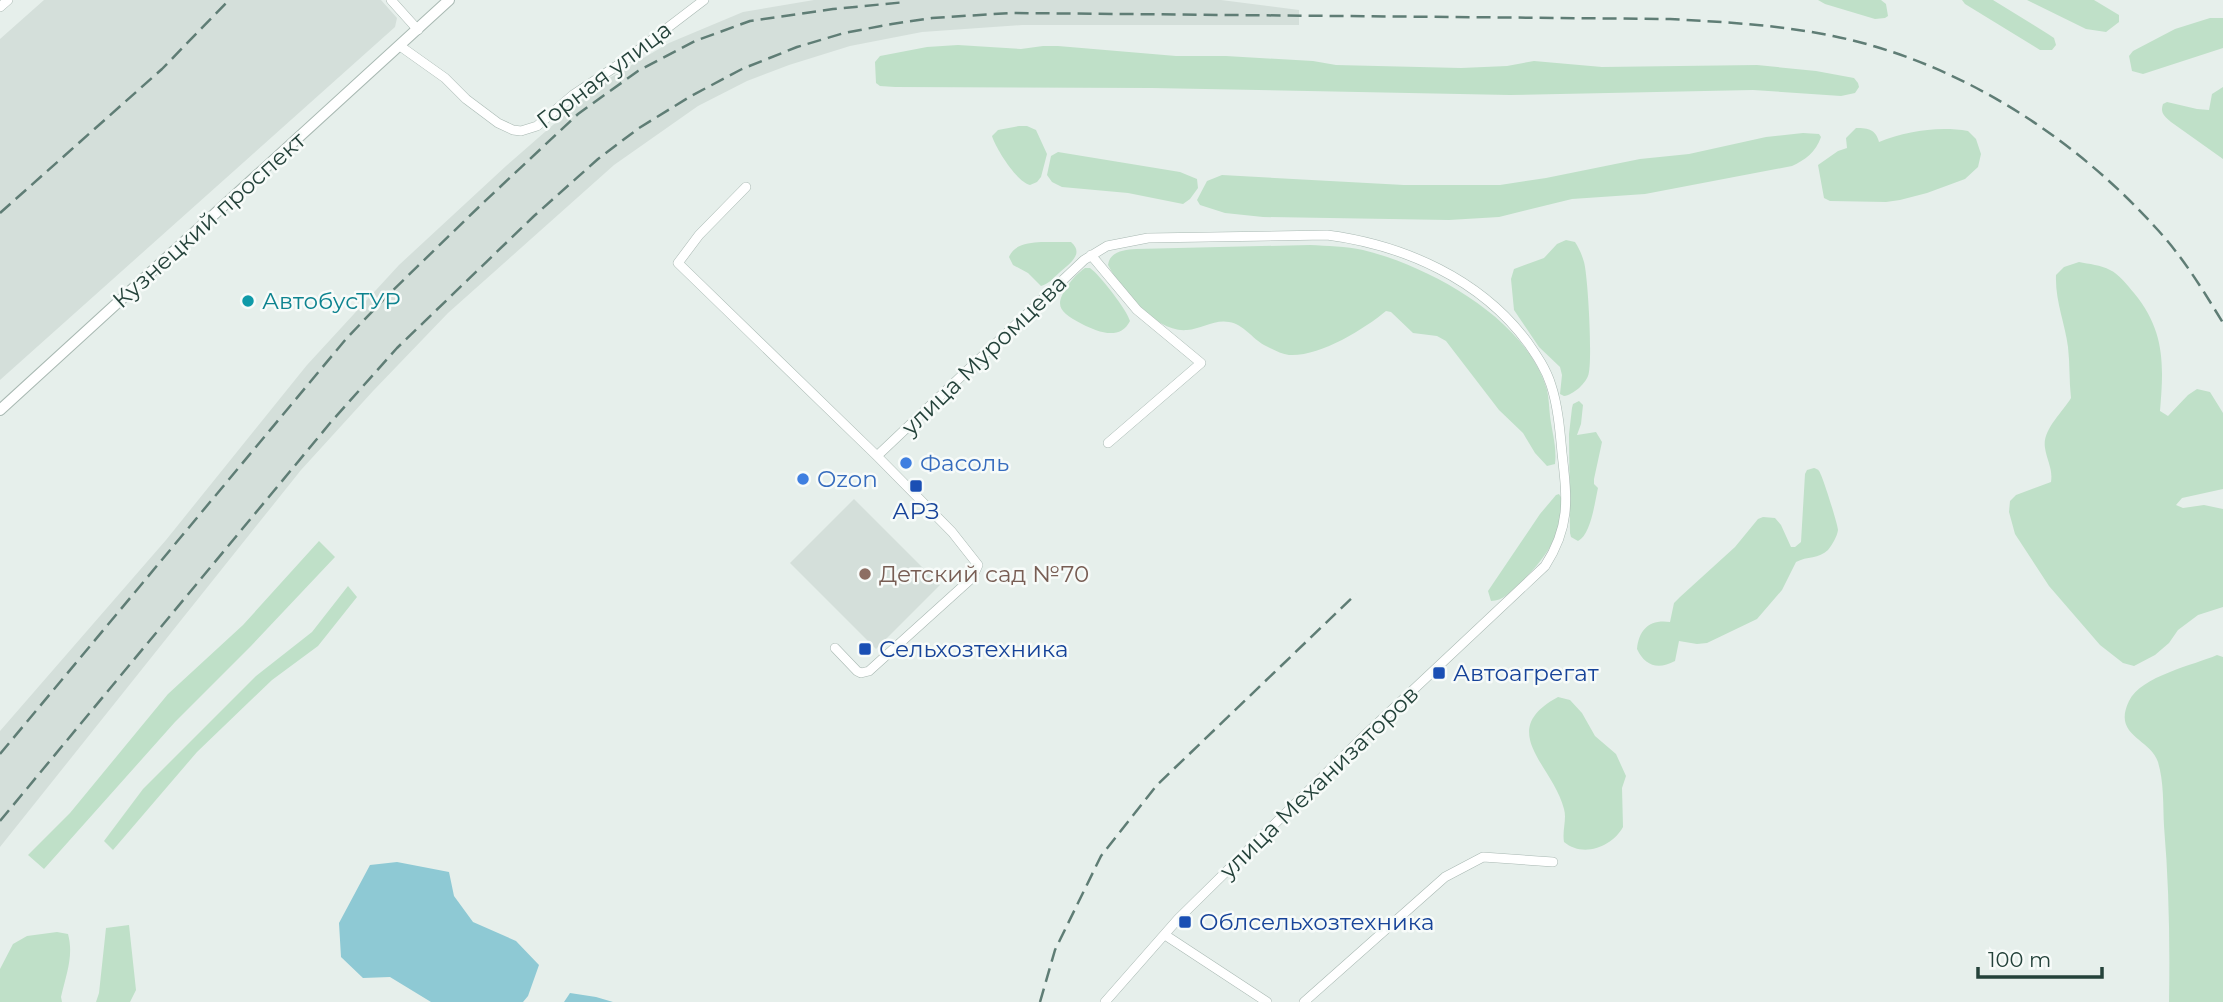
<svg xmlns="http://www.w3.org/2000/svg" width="2223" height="1002" font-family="Montserrat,sans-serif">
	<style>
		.built { fill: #d4dfda }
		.green { fill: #bfe0c8 }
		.water { fill: #8ec9d4 }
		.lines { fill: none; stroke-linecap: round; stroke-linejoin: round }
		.minor-casing { stroke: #a8b8b2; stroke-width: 10 }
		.tertiary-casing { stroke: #a8b8b2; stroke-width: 12 }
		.minor { stroke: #fff; stroke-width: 9 }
		.tertiary { stroke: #fff; stroke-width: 10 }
		.rail { stroke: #5f7d75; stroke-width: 2.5; stroke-dasharray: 14 7; stroke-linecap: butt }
		.culture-dot { fill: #0f9aa8; stroke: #f7fbf9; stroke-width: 2.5 }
		.shop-dot { fill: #3f7fe0; stroke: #f7fbf9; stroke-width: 2.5 }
		.transit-dot { fill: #1a4fb4; stroke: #f7fbf9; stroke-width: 2.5 }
		.education-dot { fill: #8d6e63; stroke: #f7fbf9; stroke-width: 2.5 }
		.labels { text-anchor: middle; stroke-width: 5; stroke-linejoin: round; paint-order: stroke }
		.street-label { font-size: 23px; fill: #24423a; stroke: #f7fbf9 }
		.culture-label { font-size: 23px; fill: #0d838f; stroke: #f7fbf9; text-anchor: start }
		.shop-label { font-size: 23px; fill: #366cbe; stroke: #f7fbf9; text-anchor: start }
		.transit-label { font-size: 23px; fill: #164399; stroke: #f7fbf9; text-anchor: start }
		.education-label { font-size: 23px; fill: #785e54; stroke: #f7fbf9; text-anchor: start }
	</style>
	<rect width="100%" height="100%" fill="#e6efeb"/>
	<path class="built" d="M44 0H381L397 18 395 27 0 380V39Z
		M814 0H1221L1299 10V25H1022L922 32 850 46 789 65 747 81 698 106 614 165 448 313 373 391 301 470 0 847V731L166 540 307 365 399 265 506 166 601 83 669 43 743 12Z
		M854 499 940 585 876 649 790 563Z"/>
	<path class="green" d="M1818 0H1881L1886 4 1888 16 1885 18 1875 19 1825 4Z
		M1962 0H1993L2048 34 2054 38 2056 45 2052 50H2040L1965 4Z
		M2027 0H2094L2119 15V22L2106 32 2086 29Z
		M2210 18H2223V48L2143 74 2132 71 2129 56 2133 51 2175 29Z
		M958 45 1021 49 1043 46H1058L1176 56H1226L1313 61 1336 65 1461 68 1507 66 1534 61 1602 67 1757 65 1816 71 1854 78 1858 83 1859 87 1855 93 1841 96 1753 90 1510 95 1152 88 895 87 880 86 876 83 875 62 880 56 927 47Z
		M2223 87V159L2171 122C2164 116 2160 113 2163 104L2167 102 2197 109 2209 110 2212 94Z
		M1019 126H1027L1036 130 1047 154 1041 177 1037 182 1030 185C1017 182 996 149 992 136L998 130Z
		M1856 128C1869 128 1876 130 1879 142 1907 131 1938 126 1968 131L1976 139 1981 154 1978 167 1965 179 1927 193 1900 200 1886 202 1830 201 1824 198 1818 165 1838 151 1847 148 1846 138Z
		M1803 133 1819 134 1821 137C1816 152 1805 160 1792 166L1645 194 1572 199 1499 217 1449 220 1263 217 1225 213 1200 205 1197 200 1207 181 1222 175 1404 185H1500L1546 178 1640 159 1689 154 1766 137Z
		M1058 152 1180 172 1197 179 1198 188 1190 199 1183 204 1128 193 1062 187 1052 182 1047 175 1051 156Z
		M1566 240 1575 242C1579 248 1582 255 1584 262 1588 276 1593 365 1588 376 1585 384 1573 395 1564 396L1560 394 1562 375 1560 367 1539 347 1514 310 1511 279 1514 269 1544 258 1557 244Z
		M1041 242H1071C1085 254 1069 264 1059 273 1053 278 1049 284 1041 286L1028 273 1013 265 1009 257C1014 244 1029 243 1041 242Z
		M1310 245C1327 246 1346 246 1363 250 1429 266 1527 319 1547 390 1549 399 1549 407 1550 416 1552 432 1557 447 1555 464L1547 466 1535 453 1523 433 1499 410 1446 341 1437 336 1413 333 1391 312 1386 311C1363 330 1319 357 1289 355 1281 354 1272 349 1264 345 1253 339 1243 324 1229 322 1215 319 1201 329 1187 330 1156 333 1121 290 1108 265 1110 251 1124 250 1136 249Z
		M2079 262C2089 264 2101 265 2110 270 2119 274 2127 285 2134 293 2165 331 2164 364 2160 411L2168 416 2188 395 2197 389 2210 392 2223 413V489L2182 498 2176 505 2183 508 2204 505 2223 509V607L2198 615 2178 630 2169 643 2155 655 2134 666 2123 663 2100 645 2049 586 2015 534 2009 512 2010 501 2016 495 2051 482C2053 469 2047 461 2045 448 2042 430 2062 413 2071 398 2069 381 2070 364 2068 347 2065 323 2055 301 2056 275L2064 267Z
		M1085 268H1090C1100 275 1127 310 1130 321 1120 341 1098 332 1082 324 1059 312 1053 306 1069 284 1074 277 1078 273 1085 268Z
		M1579 401 1583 405 1581 424 1577 435 1596 432 1602 442 1594 479V484L1598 488C1595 501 1591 535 1578 541L1571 537 1570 533 1569 434 1572 408 1573 404Z
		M1814 468C1816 469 1818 469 1819 471 1822 474 1838 525 1838 530 1837 537 1832 545 1828 550 1819 559 1807 556 1796 562L1782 590 1757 619 1707 643 1697 644 1679 641 1675 661C1658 670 1645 666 1637 649 1639 629 1650 619 1670 622L1674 603 1680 597 1735 547 1758 519 1763 517 1775 518 1781 525 1791 547H1795L1801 542 1805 474 1807 470Z
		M1559 494C1564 501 1562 507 1561 515 1557 544 1539 565 1519 584 1510 592 1503 601 1491 601L1488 591 1540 514 1556 495Z
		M319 541 335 557 251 646 175 722 44 869 28 855 70 813 168 694 243 625Z
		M348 586 357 597 318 646 272 680 197 752 113 850 104 841 143 789 256 676 312 632Z
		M2217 655 2223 657V1002H2169C2170 943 2169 885 2164 826 2163 805 2164 782 2158 762 2150 738 2112 736 2129 701 2141 676 2194 665 2217 655Z
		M1558 697 1570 700 1582 713 1595 736 1616 754 1626 776 1622 788 1623 827C1612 847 1583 858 1564 842 1562 831 1567 819 1564 809 1553 765 1495 731 1558 697Z
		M129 925 136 990 130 1002H96L99 993 106 928Z
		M57 932 68 934C74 956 66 975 61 997L62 1002H0V969L13 944 27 936Z"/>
	<path class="water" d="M397 862 449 872 454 896 473 922 516 941 539 965 528 996 523 1002H431L390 977 363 978 341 957 339 923 370 865Z
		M570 993 596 997 613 1002H564Z"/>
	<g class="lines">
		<g class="minor-casing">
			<path id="minor" d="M391 0 418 30
				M0 7 8 0
				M400 46 445 78 466 99 498 123 513 130 521 131 537 126 573 95 624 61 704 0
				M746 187 699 235 678 263 877 456 952 532 978 565 972 578 869 671 861 673 857 671 835 648
				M1091 255 1137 310 1201 363 1108 443
				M877 456 1084 260 1107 246 1148 238 1327 235C1404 245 1481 279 1528 343 1537 356 1546 369 1551 385 1558 406 1560 431 1562 453 1567 498 1571 526 1545 566L1363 737 1178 919 1105 1002
				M1165 935 1267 1002
				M1304 1002 1445 877 1483 857 1553 862"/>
		</g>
		<g class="tertiary-casing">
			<path id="tertiary" d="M0 410 449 0"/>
		</g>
		<use href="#minor" class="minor"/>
		<use href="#tertiary" class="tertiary"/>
		<path class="rail" d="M0 213 162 69 229 0
			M0 754 346 339 388 295 484 202 578 114 638 71 695 41 750 21 833 9 906 2
			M0 821 331 422 397 348 534 216 598 159 639 128 691 96 742 69 797 47 844 33 892 24 932 18 1011 13 1670 19C1725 22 1779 25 1833 36 1956 61 2072 135 2156 228 2183 257 2203 290 2223 323
			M1040 1002 1055 950 1101 856 1157 785 1356 594"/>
	</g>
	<circle class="culture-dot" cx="248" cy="301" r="7"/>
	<g class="shop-dot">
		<circle cx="906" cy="463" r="7"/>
		<circle cx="803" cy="479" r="7"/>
	</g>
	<g class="transit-dot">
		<rect x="909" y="479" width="14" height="14" rx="3.5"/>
		<rect x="858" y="642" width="14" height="14" rx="3.5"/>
		<rect x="1432" y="666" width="14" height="14" rx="3.5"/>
		<rect x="1178" y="915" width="14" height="14" rx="3.5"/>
	</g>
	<circle class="education-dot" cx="865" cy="574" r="7"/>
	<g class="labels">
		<g class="street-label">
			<text transform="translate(604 75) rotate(-37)" y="8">Горная улица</text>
			<text transform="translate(209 220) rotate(-42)" y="8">Кузнецкий проспект</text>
			<text transform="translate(984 355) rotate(-44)" y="8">улица Муромцева</text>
			<text transform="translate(1319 782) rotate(-44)" y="8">улица Механизаторов</text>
		</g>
		<g class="culture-label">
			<text x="262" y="309">АвтобусТУР</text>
		</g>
		<g class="shop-label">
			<text x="920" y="471">Фасоль</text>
			<text x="817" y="487">Ozon</text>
		</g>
		<g class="transit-label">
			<text x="916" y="519" text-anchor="middle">АРЗ</text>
			<text x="879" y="657">Сельхозтехника</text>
			<text x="1453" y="681">Автоагрегат</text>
			<text x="1199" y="930">Облсельхозтехника</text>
		</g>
		<g class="education-label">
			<text x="879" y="582">Детский сад №70</text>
		</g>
	</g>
	<path d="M1978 967v10h124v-10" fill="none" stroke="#24423a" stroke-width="3.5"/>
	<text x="1988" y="967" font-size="21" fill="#24423a" stroke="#f7fbf9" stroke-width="5" paint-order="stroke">100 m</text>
</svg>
